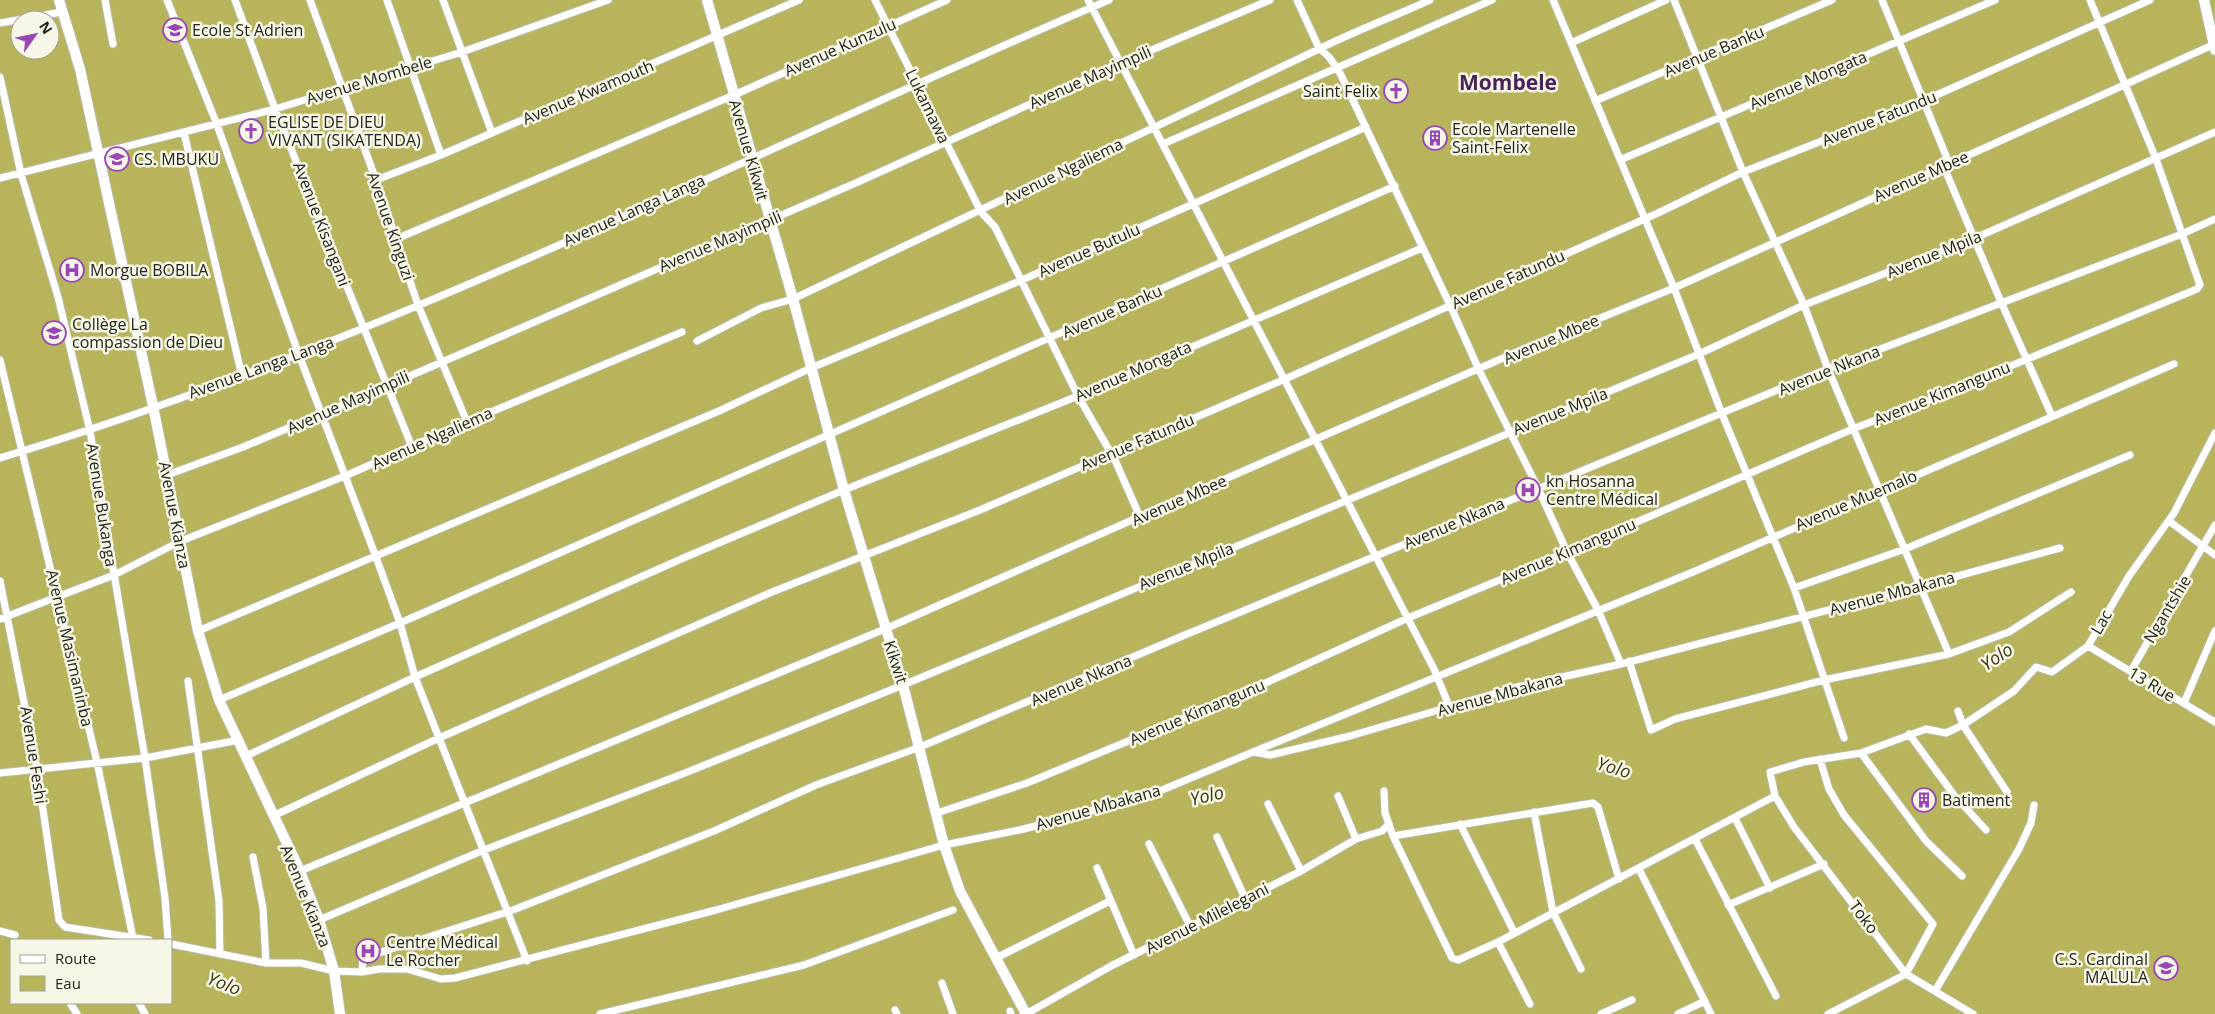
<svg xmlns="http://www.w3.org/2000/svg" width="2215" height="1014" font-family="'Open Sans',sans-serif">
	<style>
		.water { fill: #b8b45b; fill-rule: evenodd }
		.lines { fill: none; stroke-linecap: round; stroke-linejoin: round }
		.street-casing { stroke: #b9b9aa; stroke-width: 9 }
		.secondary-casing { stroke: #b9b9aa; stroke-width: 12 }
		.street { stroke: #fff; stroke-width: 7 }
		.secondary { stroke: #fff; stroke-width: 10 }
		.labels { text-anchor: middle; stroke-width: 5; stroke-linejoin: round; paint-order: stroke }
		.poi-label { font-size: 16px; fill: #25251f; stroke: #f6f6e6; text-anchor: start }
		.street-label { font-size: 16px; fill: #25251f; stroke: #f6f6e6 }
		.water-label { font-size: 18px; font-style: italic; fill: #3b3912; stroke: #f6f6e6 }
		.district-label { font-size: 21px; font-weight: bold; fill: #4a2359; stroke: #f6f6e6 }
	</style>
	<rect width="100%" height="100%" fill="#f6f6e6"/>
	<path class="water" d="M0 0H2215V1014H0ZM20 20H50V50H20ZM11 940H171V1003H11Z"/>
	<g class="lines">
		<g class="street-casing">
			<path id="street" d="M105 0 113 44
				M167 0 216 122 299 355 376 557 400 623 415 677 527 961
				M235 0 275 109 412 447
				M310 0 376 180 418 305 467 422
				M387 0 441 155
				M443 0 492 133
				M875 0 981 212 995 227 1078 396 1115 460 1140 517
				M1088 0 1434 669 1449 706
				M1297 0 1319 48 1329 57 1340 73 1450 305 1479 370 1538 488 1567 552 1598 610 1621 664
				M1553 0 1674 288 1722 414 1794 588 1844 738
				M1674 0 1743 172 1804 305 1828 369 1949 654
				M1882 0 1949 163 1946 172 2001 302 2052 416
				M0 23 62 12
				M1571 43 1666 0
				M0 77 21 174 58 297 90 431 145 758 165 898 168 940
				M1595 101 1832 0
				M184 133 242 376
				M1163 144 1492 0
				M1620 160 1995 0
				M0 178 275 109 462 52 608 0
				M376 180 441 155 799 0
				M396 239 734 95 947 0
				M697 341 761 308 793 299C969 217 1143 131 1319 49 1355 31 1393 17 1430 0
				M0 360 97 762 133 938
				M0 458C384 343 741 156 1109 0
				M167 475 243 447 322 414 858 182 1121 63 1270 0
				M2169 521 2215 555
				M0 581 37 768 59 920 65 927 149 940
				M1794 588 1905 549 2130 455
				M0 619 114 575 181 541 345 476 467 422 682 332
				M198 631 719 411 811 368 1022 280 1366 127
				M2088 646 2215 722
				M1629 661 1651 730 1675 719 1824 680 1949 654 2009 632 2071 592
				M2131 671 2215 525
				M188 681 219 901 220 954
				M219 700 400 623 1395 186
				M2184 703 2215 631
				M1958 711 1963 725 2007 792
				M1909 734 1954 795 1986 830
				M1253 752 1693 572 2174 364
				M1861 753 1926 841 1962 876
				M246 756 415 677 688 556 844 490 1078 396 1422 248
				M1820 759 1829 789 1844 815 1933 924 1906 974 1828 1014
				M0 773 145 758 239 740
				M1384 791 1385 813 1393 836 1452 958 1458 960 1498 942 1775 796
				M1338 796 1356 839
				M1268 804 1301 871
				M1534 812 1553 912 1581 969
				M937 813 1027 783 1237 696 1408 618 1567 552 1855 428 1921 403 2197 289 2200 285 2156 159 2090 0
				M273 816 439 738 772 592 980 510 1285 379 1658 213 1743 172 1923 101 2150 0
				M1735 818 1770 888
				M1460 824 1514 932
				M1393 836 1593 803 1598 807 1619 879
				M1217 837 1245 898
				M1695 839 1776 996
				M1149 844 1190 926
				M253 857 263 908 266 963
				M1097 868 1134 955
				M1639 869 1711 1014
				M300 871 885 629 1316 439 1524 349 1674 288 2215 44
				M1728 905 1824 864
				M319 920 484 850 685 773 903 685 1699 354 1804 305 1973 239 2215 132
				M0 931 15 935
				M1498 942 1530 1004
				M171 944 266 963H301L334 971 362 972 379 969H407L441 979 455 978 716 910 944 845 1024 829 1116 804 1162 790 1253 752 1270 755 1350 736 1517 687 1621 664 1921 586 2060 548
				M996 958 1110 901
				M362 972 363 958 513 910 714 831 816 785 920 747 1180 637 1828 369 2182 234 2215 219
				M942 983 953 1014
				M1935 991 2019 849 2031 823 2034 805
				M70 1003 77 1014
				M139 1003 145 1014
				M895 1010 897 1014
				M1010 1011 1011 1014
				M600 1014 804 965 953 910
				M1026 1014 1111 966 1301 871 1356 839 1382 831 1389 824
				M1601 1014 1632 1000
				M1678 1014 1705 1001
				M1973 1014 1906 974 1794 827 1775 796 1770 772 1804 762 1861 753 1926 729 1946 733 1963 725 2014 691 2036 667 2052 672 2088 646 2129 576 2174 513 2215 433"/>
		</g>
		<g class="secondary-casing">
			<path id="secondary" d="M59 0 80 69 153 406 198 631 219 700 300 871 319 920 334 971 340 1014
				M707 0 793 299 844 490 903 685 944 845 960 891 1026 1014
				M2204 0 2215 50"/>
		</g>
		<use href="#street" class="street"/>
		<use href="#secondary" class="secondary"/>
	</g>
	<defs>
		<g id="school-ring" transform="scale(1.25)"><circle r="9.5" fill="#f6f6e6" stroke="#9947b6" stroke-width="1.5"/><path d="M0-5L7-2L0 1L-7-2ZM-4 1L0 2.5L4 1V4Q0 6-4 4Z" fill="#9947b6"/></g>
		<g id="church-ring" transform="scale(1.25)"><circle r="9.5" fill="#f6f6e6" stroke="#9947b6" stroke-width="1.5"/><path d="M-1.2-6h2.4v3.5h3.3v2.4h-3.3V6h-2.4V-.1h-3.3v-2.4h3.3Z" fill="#9947b6"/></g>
		<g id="building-ring" transform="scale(1.25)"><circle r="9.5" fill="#f6f6e6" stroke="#9947b6" stroke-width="1.5"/><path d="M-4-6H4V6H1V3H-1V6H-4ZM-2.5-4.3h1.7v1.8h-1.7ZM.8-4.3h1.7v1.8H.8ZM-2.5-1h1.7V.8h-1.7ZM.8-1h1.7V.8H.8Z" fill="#9947b6"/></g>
		<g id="hospital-ring" transform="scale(1.25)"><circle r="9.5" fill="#f6f6e6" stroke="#9947b6" stroke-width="1.5"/><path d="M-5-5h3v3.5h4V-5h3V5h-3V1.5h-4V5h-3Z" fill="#9947b6"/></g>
	</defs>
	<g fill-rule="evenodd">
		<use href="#school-ring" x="175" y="30"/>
		<use href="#church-ring" x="1396" y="91"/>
		<use href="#church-ring" x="251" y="131"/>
		<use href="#building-ring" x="1435" y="138"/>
		<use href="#school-ring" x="117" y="159"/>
		<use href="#hospital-ring" x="72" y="270"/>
		<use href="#school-ring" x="54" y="333"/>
		<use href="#hospital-ring" x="1528" y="490"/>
		<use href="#building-ring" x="1924" y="800"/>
		<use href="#hospital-ring" x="368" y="951"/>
		<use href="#school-ring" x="2166" y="968"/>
	</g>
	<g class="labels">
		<g class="poi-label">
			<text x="192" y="36">Ecole St Adrien</text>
			<text x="1378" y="97" text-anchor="end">Saint Felix</text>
			<text x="268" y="128">EGLISE DE DIEU<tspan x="268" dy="18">VIVANT (SIKATENDA)</tspan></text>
			<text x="1452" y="135">Ecole Martenelle<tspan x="1452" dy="18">Saint-Felix</tspan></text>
			<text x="134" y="165">CS. MBUKU</text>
			<text x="90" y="276">Morgue BOBILA</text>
			<text x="72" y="330">Collège La<tspan x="72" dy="18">compassion de Dieu</tspan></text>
			<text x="1546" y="487">kn Hosanna<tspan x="1546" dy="18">Centre Médical</tspan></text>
			<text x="1942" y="806">Batiment</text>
			<text x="386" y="948">Centre Médical<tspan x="386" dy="18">Le Rocher</tspan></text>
			<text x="2148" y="965" text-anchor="end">C.S. Cardinal<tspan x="2148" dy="18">MALULA</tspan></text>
		</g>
		<g class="street-label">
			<text transform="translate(840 47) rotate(-24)" y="6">Avenue Kunzulu</text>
			<text transform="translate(1714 51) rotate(-23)" y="6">Avenue Banku</text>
			<text transform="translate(1090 77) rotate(-24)" y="6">Avenue Mayimpili</text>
			<text transform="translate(369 80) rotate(-17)" y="6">Avenue Mombele</text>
			<text transform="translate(1808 80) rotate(-23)" y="6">Avenue Mongata</text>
			<text transform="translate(588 92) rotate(-23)" y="6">Avenue Kwamouth</text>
			<text transform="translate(928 106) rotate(64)" y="6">Lukamawa</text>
			<text transform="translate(1879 118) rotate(-22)" y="6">Avenue Fatundu</text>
			<text transform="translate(749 150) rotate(74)" y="6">Avenue Kikwit</text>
			<text transform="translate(1063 171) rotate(-26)" y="6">Avenue Ngaliema</text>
			<text transform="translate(1921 176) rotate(-24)" y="6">Avenue Mbee</text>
			<text transform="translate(634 210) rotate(-24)" y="6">Avenue Langa Langa</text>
			<text transform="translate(322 224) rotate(69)" y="6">Avenue Kisangani</text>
			<text transform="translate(391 226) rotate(71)" y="6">Avenue Kinguzi</text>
			<text transform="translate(720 241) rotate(-23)" y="6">Avenue Mayimpili</text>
			<text transform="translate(1089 250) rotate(-24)" y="6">Avenue Butulu</text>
			<text transform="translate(1934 254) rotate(-22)" y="6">Avenue Mpila</text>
			<text transform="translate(1508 279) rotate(-24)" y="6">Avenue Fatundu</text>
			<text transform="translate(1112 311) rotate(-24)" y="6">Avenue Banku</text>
			<text transform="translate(1551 339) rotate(-23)" y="6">Avenue Mbee</text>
			<text transform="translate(261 367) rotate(-20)" y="6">Avenue Langa Langa</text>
			<text transform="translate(1829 370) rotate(-22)" y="6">Avenue Nkana</text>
			<text transform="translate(1133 371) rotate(-24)" y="6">Avenue Mongata</text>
			<text transform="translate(1942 393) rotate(-22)" y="6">Avenue Kimangunu</text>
			<text transform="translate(348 402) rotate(-24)" y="6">Avenue Mayimpili</text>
			<text transform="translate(1560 411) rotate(-22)" y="6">Avenue Mpila</text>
			<text transform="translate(432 438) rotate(-24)" y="6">Avenue Ngaliema</text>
			<text transform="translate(1137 442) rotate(-23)" y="6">Avenue Fatundu</text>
			<text transform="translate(1179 500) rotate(-24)" y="6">Avenue Mbee</text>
			<text transform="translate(1856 500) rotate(-23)" y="6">Avenue Muemalo</text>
			<text transform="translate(102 505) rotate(81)" y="6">Avenue Bukanga</text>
			<text transform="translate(175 515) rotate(79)" y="6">Avenue Kianza</text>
			<text transform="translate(1454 523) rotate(-23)" y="6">Avenue Nkana</text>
			<text transform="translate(1568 551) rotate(-23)" y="6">Avenue Kimangunu</text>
			<text transform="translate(1186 566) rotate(-22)" y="6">Avenue Mpila</text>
			<text transform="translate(1892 593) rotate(-15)" y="6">Avenue Mbakana</text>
			<text transform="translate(2167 609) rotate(-59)" y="6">Ngantshie</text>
			<text transform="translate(2101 622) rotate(-60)" y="6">Lac</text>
			<text transform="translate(70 648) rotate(77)" y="6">Avenue Masimaninba</text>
			<text transform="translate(896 662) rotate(72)" y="6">Kikwit</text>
			<text transform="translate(1081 680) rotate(-23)" y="6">Avenue Nkana</text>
			<text transform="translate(2152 684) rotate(31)" y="6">13 Rue</text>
			<text transform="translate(1500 694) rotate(-15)" y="6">Avenue Mbakana</text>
			<text transform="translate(1197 712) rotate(-23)" y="6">Avenue Kimangunu</text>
			<text transform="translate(34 755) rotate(81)" y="6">Avenue Feshi</text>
			<text transform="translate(1098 807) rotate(-16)" y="6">Avenue Mbakana</text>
			<text transform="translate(306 896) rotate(68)" y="6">Avenue Kianza</text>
			<text transform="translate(1864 917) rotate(53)" y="6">Toko</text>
			<text transform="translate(1207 918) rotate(-27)" y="6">Avenue Milelegani</text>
		</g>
		<g class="water-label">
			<text transform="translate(1997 657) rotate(-34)" y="6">Yolo</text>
			<text transform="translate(1614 768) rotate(16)" y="6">Yolo</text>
			<text transform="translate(1207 796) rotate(-13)" y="6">Yolo</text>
			<text transform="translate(224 984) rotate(21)" y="6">Yolo</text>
		</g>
		<g class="district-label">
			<text x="1508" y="90">Mombele</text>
		</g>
	</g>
	<rect x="10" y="939" width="162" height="65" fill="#f6f6e6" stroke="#a2a296"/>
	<rect x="20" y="955" width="25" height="8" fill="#ffffff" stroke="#a2a296"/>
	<text x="55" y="964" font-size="15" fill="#25251f">Route</text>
	<rect x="20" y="976" width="25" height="15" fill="#b8b45b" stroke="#a2a296"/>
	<text x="55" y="989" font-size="15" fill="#25251f">Eau</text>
	<g transform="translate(35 35) rotate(57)"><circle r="24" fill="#f6f6e6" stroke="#a2a296"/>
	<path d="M0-4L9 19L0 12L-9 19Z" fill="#9947b6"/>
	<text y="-8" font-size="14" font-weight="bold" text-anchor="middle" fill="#25251f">N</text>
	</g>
</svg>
